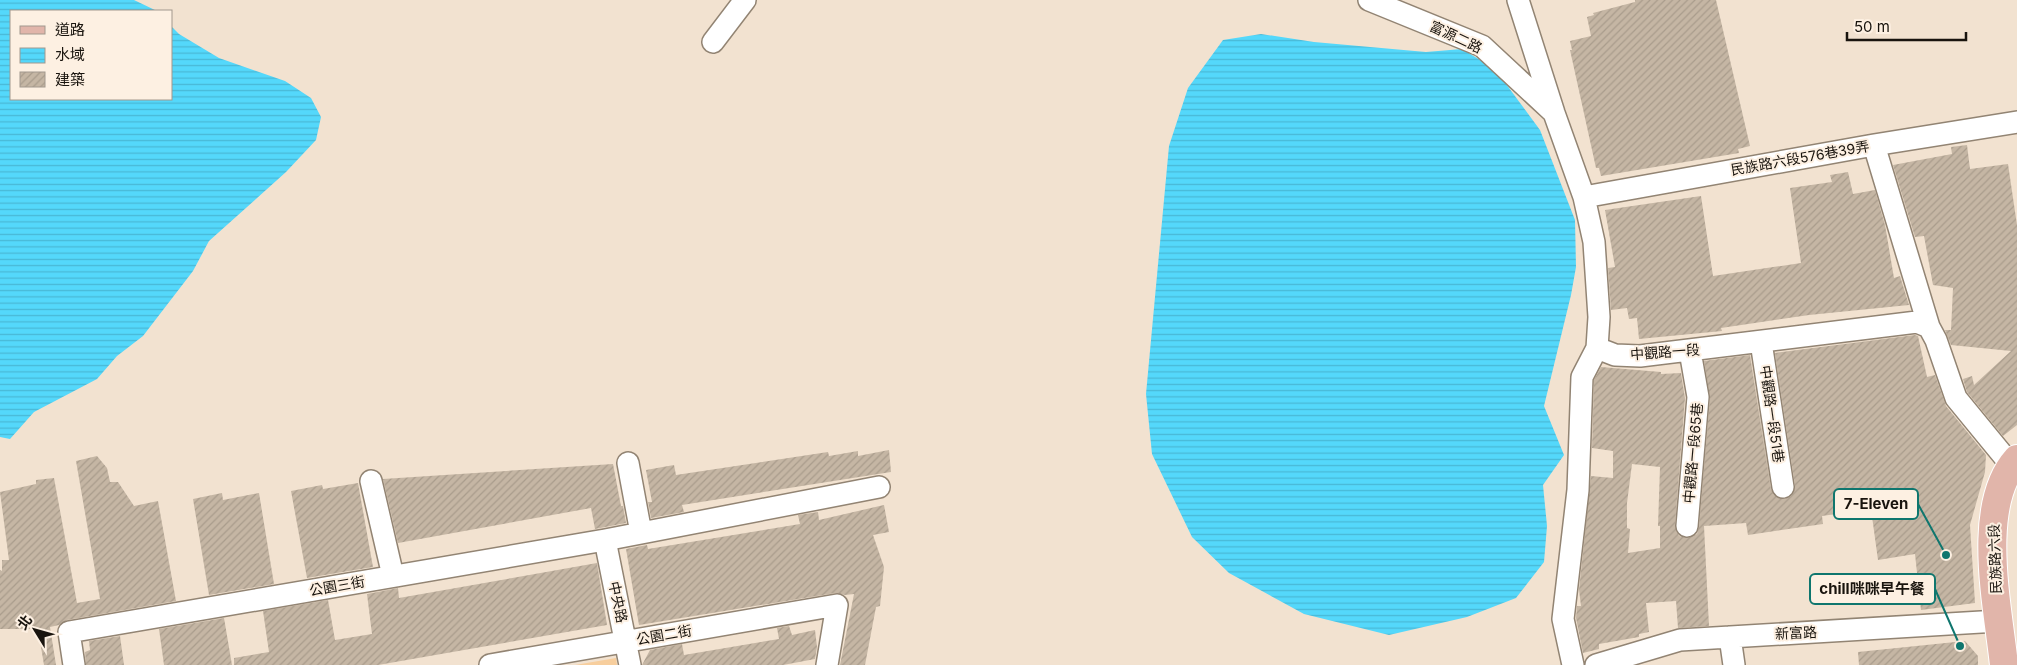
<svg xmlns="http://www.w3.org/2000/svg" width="2017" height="665" font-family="Inter,'Noto Sans TC',sans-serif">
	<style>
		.grass { fill: url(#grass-tufts) }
		.water { fill: url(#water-rules) }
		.building { fill: url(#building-hatch); fill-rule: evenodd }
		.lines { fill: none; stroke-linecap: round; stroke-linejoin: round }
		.minor-casing { stroke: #928473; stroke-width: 24 }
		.major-casing { stroke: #fff; stroke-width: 30 }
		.minor { stroke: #fff; stroke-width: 21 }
		.major { stroke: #e1b5aa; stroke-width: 28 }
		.labels { text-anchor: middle; stroke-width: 4; stroke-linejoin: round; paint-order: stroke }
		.street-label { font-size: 14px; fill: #19140e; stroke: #fdf0e2 }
		.leader { fill: none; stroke: #0f766e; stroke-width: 2 }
		.callout-dot { fill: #0f766e; stroke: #fdf0e2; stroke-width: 2 }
		.callout { fill: #fdf0e2; stroke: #0f766e; stroke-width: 2 }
		.callout-label { font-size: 15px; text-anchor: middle; font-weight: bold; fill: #19140e }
	</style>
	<defs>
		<pattern id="grass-tufts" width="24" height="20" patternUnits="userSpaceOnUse" patternTransform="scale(1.25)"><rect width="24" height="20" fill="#f7ce9d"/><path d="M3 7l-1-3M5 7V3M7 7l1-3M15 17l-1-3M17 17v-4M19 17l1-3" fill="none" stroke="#d3b086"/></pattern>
		<pattern id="water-rules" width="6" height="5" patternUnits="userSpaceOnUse" patternTransform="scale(1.25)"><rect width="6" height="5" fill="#54d8fb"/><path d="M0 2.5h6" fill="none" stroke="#49b8d6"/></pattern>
		<pattern id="building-hatch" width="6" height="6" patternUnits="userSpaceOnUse" patternTransform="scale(1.25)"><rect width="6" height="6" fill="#c5b6a4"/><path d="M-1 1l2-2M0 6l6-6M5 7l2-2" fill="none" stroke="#a99c8c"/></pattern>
	</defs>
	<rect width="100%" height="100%" fill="#f2e2d0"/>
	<path class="grass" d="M616 658 617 665H575Z"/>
	<path class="water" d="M0 0H134L157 11H11V99H171V26L179 34 219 58 285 81 311 98 321 117 316 140 286 172 209 241 193 271 143 336 117 356 97 379 34 412 10 439 0 437Z
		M1261 34 1314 42 1426 52 1462 49 1495 69 1540 130 1575 220 1576 267 1571 295 1544 406 1564 455 1543 485 1547 526 1544 562 1516 598 1467 617 1389 635 1304 614 1229 573 1192 537 1152 454 1146 394 1169 146 1188 88 1223 40Z"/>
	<path class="building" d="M1635 0H1716L1750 146 1738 149 1739 153 1601 176 1599 168H1596L1570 50H1572L1570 41 1591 36 1587 17 1594 15 1593 13 1635 2Z
		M1967 145 1970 169 2008 164 2017 225V425L2003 436 1967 392 1963 379 1972 376 1974 385 2011 351 1951 345 1945 330H1951L1953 288 1933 285 1924 236 1915 237 1893 165 1952 154 1951 147Z
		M1848 172 1853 194 1875 190 1885 225 1894 278 1900 276 1909 305 1809 315 1721 328 1722 331 1639 339 1637 318 1629 319 1627 308 1611 310 1608 268 1615 267 1605 210 1701 196 1713 276 1801 263 1790 188 1832 182 1830 175Z
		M1915 335 1918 336 1927 377 1935 375 1946 406 1986 455 1985 472 1970 525 1975 603 1921 610 1915 554 1878 560 1871 509 1822 516 1823 524 1748 535 1746 523 1704 526 1709 626 1678 628 1676 601 1646 603 1649 632 1639 634V637L1599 644V649L1583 653 1576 618 1577 606H1581L1579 590 1591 476 1613 478V451L1592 448 1594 380 1601 367 1661 372V374L1681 373 1685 398 1675 525 1679 536 1686 538 1697 534 1699 527 1710 398 1704 361 1750 355 1771 489 1774 495 1784 499 1791 496 1795 485 1775 353ZM1632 464 1660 467 1658 526H1660V548L1628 553 1630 529 1627 528V503Z
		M889 450 891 472 682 505 684 512 651 518 648 502H652L646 470 674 465 676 475 828 452 829 456 858 451V456Z
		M97 456 107 468 110 482H118L134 506 158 501 176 601 67 620 59 625 50 627 56 665H44L38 629H0V570L2 571V560H9L0 492 36 484V480L54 478 77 603 100 599 76 461Z
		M613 464 621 506H623L626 523 595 529 591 508 398 543 383 479Z
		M358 483 373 567 307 578 291 491 322 485 323 489Z
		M222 493 223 500 259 493 274 584 209 595 193 499Z
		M884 505 889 532 873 535 884 567 880 606 876 607 865 665H840L854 594 845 595 835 593 639 625 626 549 647 545 648 549 800 524 798 515 818 512 819 520Z
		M597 563 607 625 378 665H234V658L269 652 263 611 328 600 335 640 372 634 367 594 398 588 399 598Z
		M224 618 232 665H164L159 629Z
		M789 626 792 635 815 630 817 647 815 659 783 665H642L650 650 682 644 684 655 779 639 777 628Z
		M120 636 124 665H86L85 652 90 650 89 641Z
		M1965 641 1978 656V665H1859L1858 652Z"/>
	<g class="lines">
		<g class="minor-casing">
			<path id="minor" d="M1369 0 1482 46 1552 111
				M1518 0 1554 113 1584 197 1594 242 1599 317 1597 348 1615 355 1640 356 1917 322 1929 327 1936 340 1956 398 2011 465
				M713 42 745 0
				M1874 145 1929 327
				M1584 197 1874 145 2017 122
				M1761 342 1783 487
				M628 463 641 533
				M371 481 393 576
				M1687 526 1698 397 1690 351
				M605 540 630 665
				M1730 637 1734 665
				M74 665 69 632 605 540 879 487
				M490 665 837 605 827 665
				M1573 665 1563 619 1578 490 1582 377 1597 348
				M1596 665 1680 640 1998 621"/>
		</g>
		<g class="major-casing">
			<path id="major" d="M2004 665C1998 607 1975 506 2017 459"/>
		</g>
		<use href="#minor" class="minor"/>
		<use href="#major" class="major"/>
	</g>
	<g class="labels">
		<g class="street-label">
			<text transform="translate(1456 37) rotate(25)" y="5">富源二路</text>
			<text transform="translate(1800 158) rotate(-10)" y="5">民族路六段576巷39弄</text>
			<text transform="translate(1665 352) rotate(-4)" y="5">中觀路一段</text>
			<text transform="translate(1772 414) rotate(82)" y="5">中觀路一段51巷</text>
			<text transform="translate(1693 453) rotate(-85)" y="5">中觀路一段65巷</text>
			<text transform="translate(1995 559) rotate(-92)" y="5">民族路六段</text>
			<text transform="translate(337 586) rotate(-10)" y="5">公園三街</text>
			<text transform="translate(618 602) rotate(78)" y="5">中央路</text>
			<text transform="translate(1796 633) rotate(-3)" y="5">新富路</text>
			<text transform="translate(664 635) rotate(-10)" y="5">公園二街</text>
		</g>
	</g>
	<path class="leader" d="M1946 555L1918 504M1960 646L1935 589"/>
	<g class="callout-dot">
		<circle cx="1946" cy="555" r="5"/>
		<circle cx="1960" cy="646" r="5"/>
	</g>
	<g class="callout">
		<rect x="1834" y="489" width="84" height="30" rx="5"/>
		<rect x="1810" y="574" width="125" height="30" rx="5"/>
	</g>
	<g class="callout-label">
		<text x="1876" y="509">7-Eleven</text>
		<text x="1872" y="594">chill咪咪早午餐</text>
	</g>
	<rect x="10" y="10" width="162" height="90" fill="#fdf0e2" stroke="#a2988d"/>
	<rect x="20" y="26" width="25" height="8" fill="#e1b5aa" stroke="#a2988d"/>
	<text x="55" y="35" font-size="15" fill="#19140e">道路</text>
	<rect x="20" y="48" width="25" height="15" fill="url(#water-rules)" stroke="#a2988d"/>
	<text x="55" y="60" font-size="15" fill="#19140e">水域</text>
	<rect x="20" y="72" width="25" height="15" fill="url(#building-hatch)" stroke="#a2988d"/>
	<text x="55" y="85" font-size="15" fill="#19140e">建築</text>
	<g transform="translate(35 630) rotate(307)" stroke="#fdf0e2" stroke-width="4" paint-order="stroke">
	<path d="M0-4L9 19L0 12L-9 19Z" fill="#19140e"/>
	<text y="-8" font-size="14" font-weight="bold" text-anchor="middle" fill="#19140e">北</text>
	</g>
	<path d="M1847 32v8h119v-8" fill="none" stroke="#19140e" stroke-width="2.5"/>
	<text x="1854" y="32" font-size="15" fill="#19140e" stroke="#fdf0e2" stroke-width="4" paint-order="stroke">50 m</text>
</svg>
